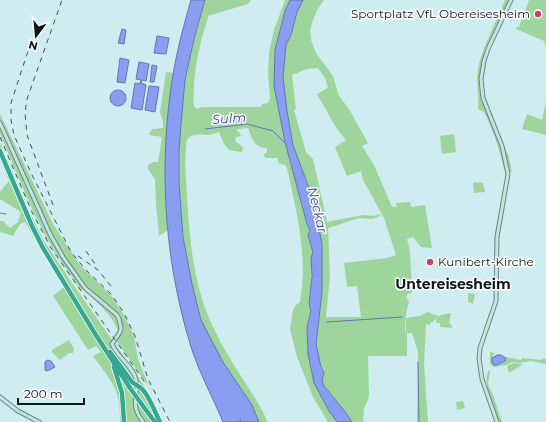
<svg xmlns="http://www.w3.org/2000/svg" width="546" height="422" font-family="Montserrat,sans-serif">
	<style>
		.green { fill: #9dd59c; fill-rule: evenodd }
		.water { fill: #899ef1; stroke: #6475b0 }
		.lines { fill: none; stroke-linecap: round; stroke-linejoin: round }
		.stream { stroke: #6475b0; stroke-width: 1 }
		.secondary-casing { stroke: #6b858a; stroke-width: 5 }
		.highway-casing { stroke: #fff; stroke-width: 6 }
		.secondary { stroke: #c2e5de; stroke-width: 3 }
		.highway { stroke: #34a890; stroke-width: 4.5 }
		.rail { stroke: #415053; stroke-width: 1; stroke-dasharray: 5 5; stroke-linecap: butt }
		.highway-bridge-casing { stroke: #fff; stroke-width: 6; stroke-linecap: butt }
		.highway-bridge { stroke: #34a890; stroke-width: 4.5 }
		.poi-dot { fill: #ce4068; stroke: #fff; stroke-width: 1.5 }
		.labels { text-anchor: middle; stroke-width: 3; stroke-linejoin: round; paint-order: stroke }
		.poi-label { font-size: 12px; fill: #0c1618; stroke: #fff; text-anchor: end }
		.water-label { font-size: 13px; font-style: italic; fill: #33409f; stroke: #fff }
		.quarter-label { font-size: 14px; font-weight: bold; fill: #0c1618; stroke: #fff }
	</style>
	<rect width="100%" height="100%" fill="#cfecf1"/>
	<path class="green" d="M205 0H251L248 4 211 15H209C199 43 192 77 194 107L197 109 202 107H261L262 104 268 103 270 97 268 74 269 52 274 30 285 0H290L285 11 275 50 276 59 285 142 307 224 310 230 308 235 313 255 311 271V311L307 327 308 354 314 383 329 411 337 422H328L313 397 297 357 290 329 293 310 295 306 300 302C308 255 297 214 287 168L285 165 278 163V158H266L263 155 267 152V148C254 148 252 138 248 128L238 129 236 130 239 132 241 136 236 137 235 141 243 147 242 152 229 150 224 144 219 132C216 133 213 134 209 135 200 135 193 132 187 140 184 159 186 179 187 198 190 244 194 291 216 333 231 364 253 391 268 422H259L252 405 223 362 201 320 192 284 183 237 179 183V151L181 124 185 80 194 39Z
		M303 0H324L317 10 312 23 310 30 311 40 316 53 333 76 339 96 349 109 368 143 362 146 374 165 392 207 395 206 397 209 396 203 410 202 411 207 425 205 432 248 421 247 413 237 407 239 410 252 412 292 407 295 406 298 409 301C406 312 405 321 405 332H406V318L420 316 427 312 439 316 434 320 433 322H431L430 325 426 324 424 364 428 422H417L418 352 412 333H407V356H368L369 395 368 400 364 408 363 422H352L346 413 324 386 322 381 323 370 321 367 316 344 322 292V244L313 199 293 145 287 111 283 77 286 45 291 35 297 12ZM318 68 325 78 328 88 317 94 337 129 346 140 335 147 347 176 361 171 363 180 384 218 396 255 387 258 344 263 347 287 357 286 361 317H326L330 275 328 228 359 218 372 219 380 216 379 214 374 216 363 215 327 222 313 159 306 152 294 110 296 109 292 75 307 69Z
		M505 0H512C499 29 476 66 486 98 491 117 501 134 507 153H508L512 172 504 170C500 149 493 131 484 112L478 109C479 95 476 82 478 69 482 48 497 20 505 0Z
		M529 0H546V48L544 41 516 29V27H519Z
		M166 72 174 73C165 127 166 176 168 230L159 236 156 203 155 179 148 169V165L153 162H158L162 137 149 135 152 129 163 128V122L160 112Z
		M546 101V135L522 129 527 114 542 120Z
		M0 114 53 224 79 264 111 295 124 315 134 336 138 359 149 387 115 339 118 331C112 314 96 302 83 289L81 290 58 257 46 237 31 207 0 134Z
		M454 134 456 152 442 154 440 136Z
		M0 143 30 213 43 239 70 280 143 384 162 422H120C121 389 111 381 93 356L101 352 96 346 88 350 53 296 64 287 25 222 20 224 13 236 0 232V221H3L10 228 18 222 21 212 0 199V192L9 181 0 159Z
		M473 182 483 183 485 192 474 193Z
		M468 293 475 294 473 304 468 302Z
		M451 313 449 323 452 326V328L440 327V323H436V319L441 315Z
		M69 340 74 349 73 353H69L60 360 52 352V350Z
		M490 352 495 353C491 357 491 360 494 365H497L505 361 506 357 521 360 522 358 542 360 543 358 546 359V364L531 361 519 363 512 362 506 365 494 367 490 364Z
		M513 363 522 364V365L509 373 507 366Z
		M489 370 490 371 488 384 493 395 502 422H499C494 410 481 381 489 370Z
		M463 401 465 408 457 410 456 402Z"/>
	<path class="water" d="M191 0H205L194 39 185 80 181 124 179 151V183L183 237 192 284 201 320 223 362 252 405 259 422H241L240 419V422H223C213 398 200 374 192 350 166 268 159 179 170 95 174 62 182 31 191 0Z
		M290 0H303L297 12 291 35 286 45 283 77 287 111 293 145 313 199 322 244V292L316 344 321 367 324 373 322 381 324 386 346 413 352 422H337L329 411 314 383 308 354 307 327 311 311 309 304 312 276 311 257 313 253 308 235 310 230 307 224 285 142 274 86 275 50 285 11Z
		M122 29 126 30 124 44 118 43Z
		M157 36 169 38 166 54 154 53Z
		M120 58 129 60 125 83 117 82Z
		M139 62 149 64 146 81 142 80 141 83 146 85 142 110 131 108 135 83 140 84 141 80 136 79Z
		M152 65 157 66 154 82H150Z
		M149 86 159 87 155 112 145 110Z
		M110 98a8 8 0 1 1 16 0a8 8 0 1 1-16 0Z
		M497 355H501L506 358 505 361 497 365H494L492 362V358Z
		M47 360 51 361 55 367 47 371 45 370V362Z"/>
	<g class="lines">
		<path class="stream" d="M205 129 247 124 273 131 285 143
			M0 213 6 214
			M327 322 402 317
			M418 362 419 422"/>
		<g class="secondary-casing">
			<path id="secondary" d="M0 123 50 234 63 257 85 288 117 315 119 319 121 328 120 332 112 344 113 346C118 358 134 367 136 380 139 398 129 403 143 422
				M0 397 18 411 39 422
				M497 422 482 379 479 358 480 348 496 301 497 237 508 174 502 146 483 98 481 79 484 61 488 49 511 0"/>
		</g>
		<g class="highway-casing">
			<path id="highway" d="M0 151 32 226 43 248 94 332 130 388
				M110 352 132 382C135 385 140 386 143 390 150 398 155 412 160 422
				M114 367 122 393 124 422
				M143 406 155 422"/>
		</g>
		<use href="#secondary" class="secondary"/>
		<use href="#highway" class="highway"/>
		<path class="rail" d="M31 42 11 103V120L14 135 31 173 71 252 85 269 111 294 124 313 135 336 148 379 170 422
			M0 137 32 212 51 248 146 384
			M53 205 27 135 25 113 27 99 62 0
			M86 251 97 267
			M78 256 98 270 114 290"/>
		<g class="highway-bridge-casing">
			<path id="highway-bridge" d="M130 388 143 406"/>
		</g>
		<use href="#highway-bridge" class="highway-bridge"/>
	</g>
	<g class="poi-dot">
		<circle cx="538" cy="14" r="4"/>
		<circle cx="430" cy="262" r="4"/>
	</g>
	<g class="labels">
		<g class="poi-label">
			<text x="530" y="18">Sportplatz VfL Obereisesheim</text>
			<text x="438" y="266" text-anchor="start">Kunibert-Kirche</text>
		</g>
		<g class="water-label">
			<text transform="translate(229 118) rotate(-3)" y="5">Sulm</text>
			<text transform="translate(318 210) rotate(76)" y="5">Neckar</text>
		</g>
		<g class="quarter-label">
			<text x="453" y="289">Untereisesheim</text>
		</g>
	</g>
	<g transform="translate(36 36) rotate(196)" stroke="#ffffff" stroke-width="3" paint-order="stroke">
	<path d="M0-3L7 15L0 10L-7 15Z" fill="#0c1618"/>
	<text y="-6" font-size="11" font-weight="bold" text-anchor="middle" fill="#0c1618">N</text>
	</g>
	<path d="M18 398v6h66v-6" fill="none" stroke="#0c1618" stroke-width="2"/>
	<text x="24" y="398" font-size="12" fill="#0c1618" stroke="#ffffff" stroke-width="3" paint-order="stroke">200 m</text>
</svg>
